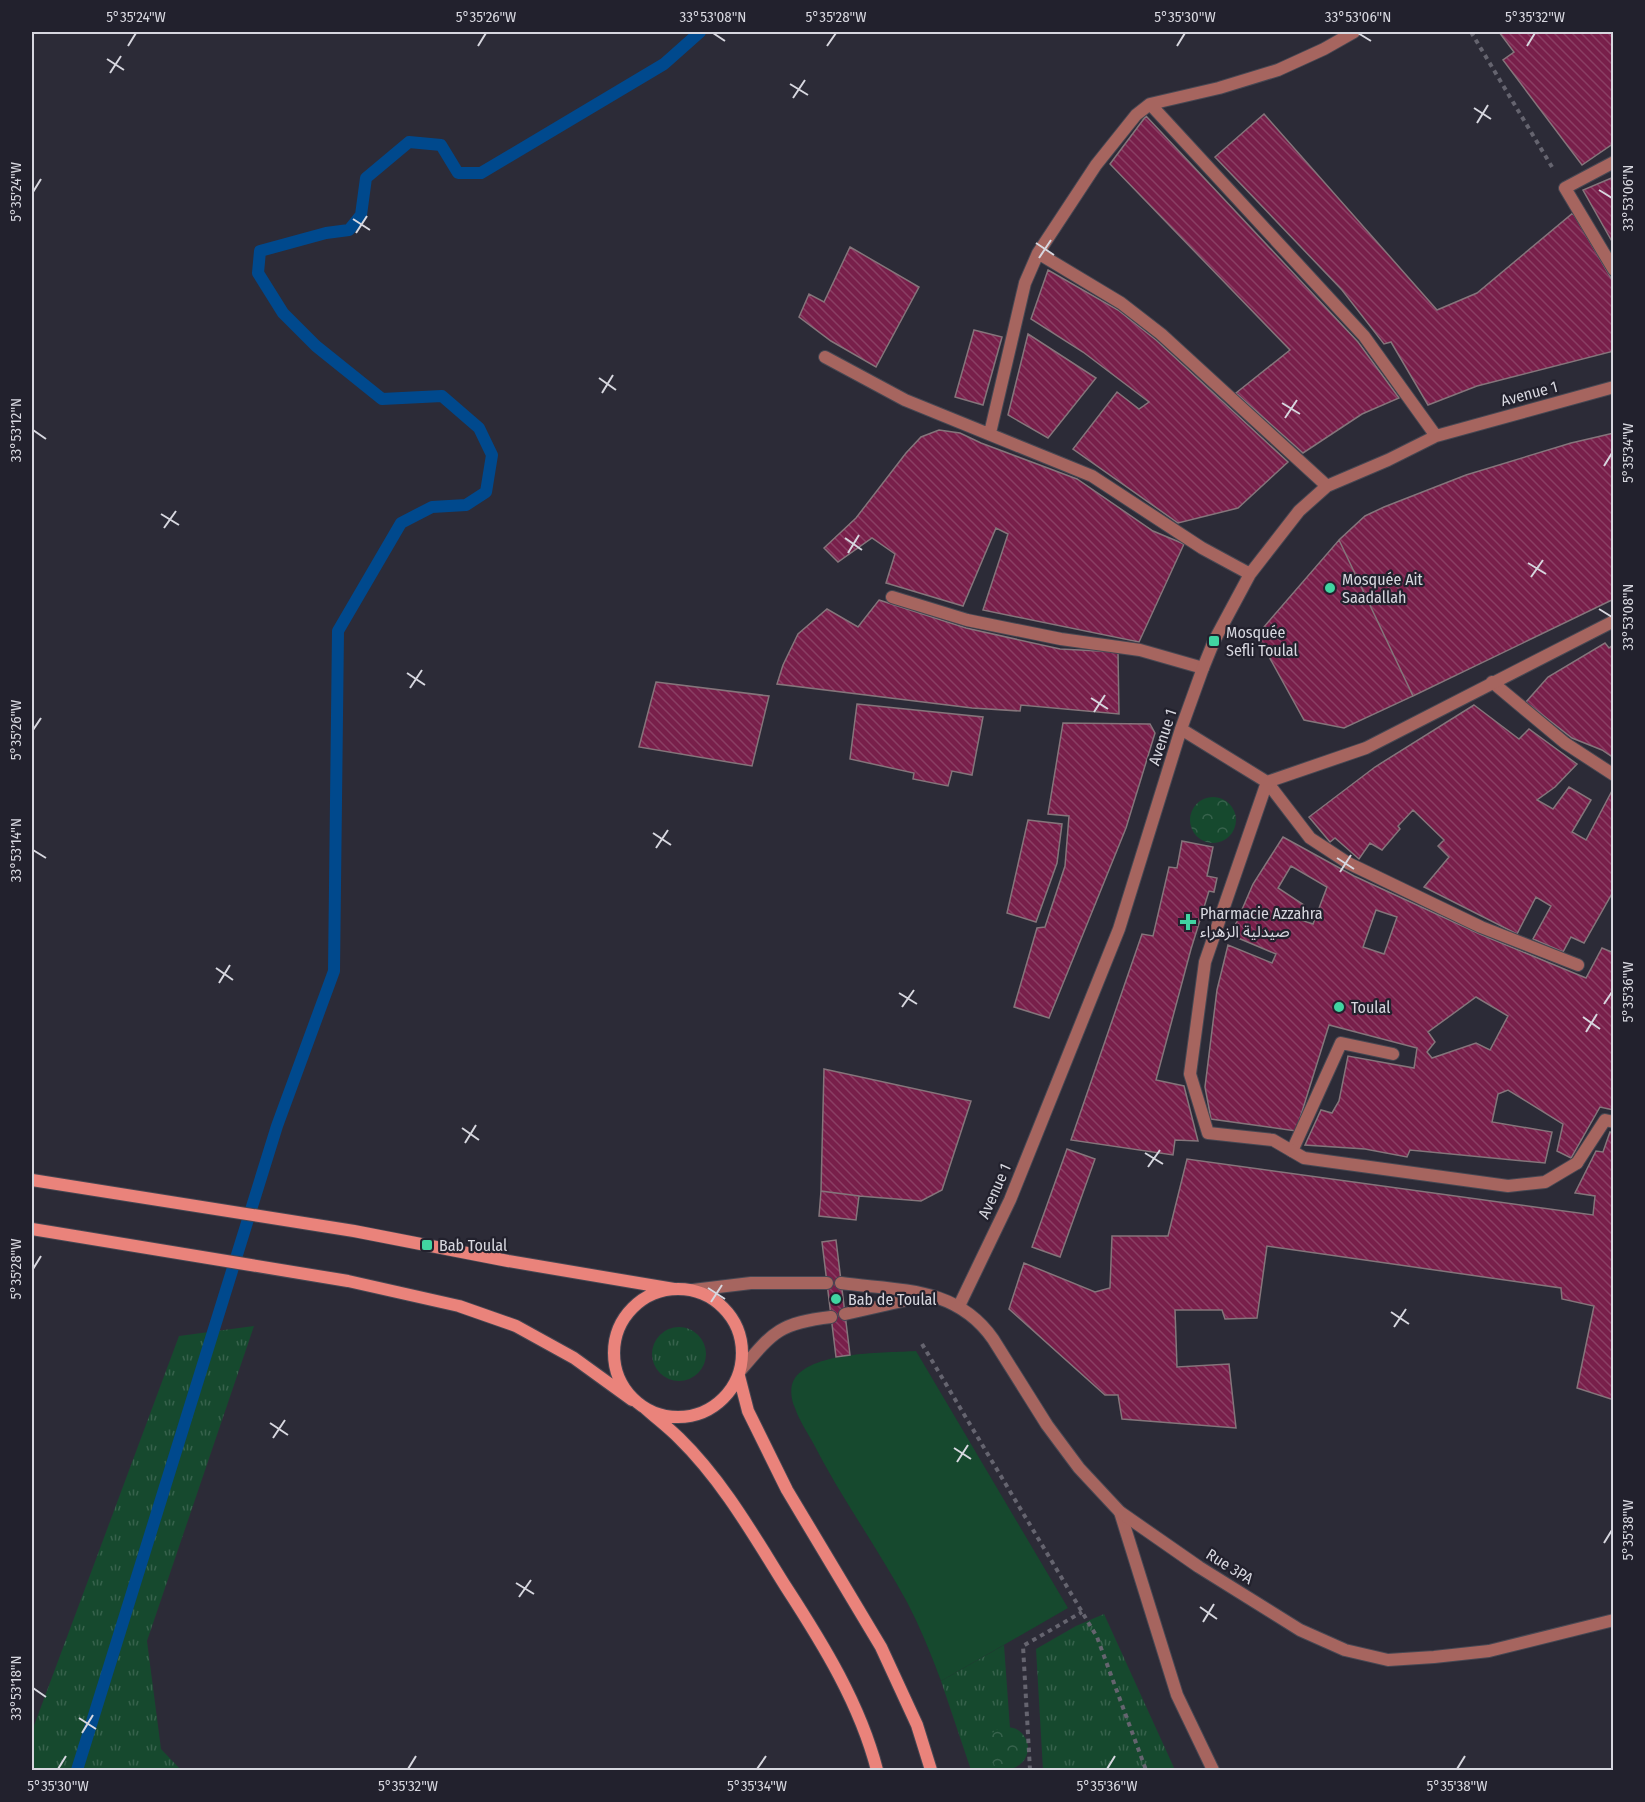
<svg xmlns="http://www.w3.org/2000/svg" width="1645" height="1802" font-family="'Fira Sans Condensed','Noto Sans Arabic',sans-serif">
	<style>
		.grass { fill: url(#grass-tufts) }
		.forest { fill: url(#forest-crowns) }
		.garden { fill: #16492e }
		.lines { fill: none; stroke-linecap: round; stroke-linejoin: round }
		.stream { stroke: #00498d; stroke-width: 12 }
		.building { fill: url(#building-back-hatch); stroke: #85757b; stroke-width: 1.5; fill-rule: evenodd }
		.pedestrian-casing { stroke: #474752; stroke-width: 14 }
		.minor-casing { stroke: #474752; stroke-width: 14 }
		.tertiary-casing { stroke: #474752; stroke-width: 14 }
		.secondary-casing { stroke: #474752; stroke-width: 14 }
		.path { stroke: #65646f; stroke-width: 4; stroke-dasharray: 4.5 4.5; stroke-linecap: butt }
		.pedestrian { stroke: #a6655f; stroke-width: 12 }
		.minor { stroke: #a6655f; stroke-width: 12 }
		.tertiary { stroke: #a6655f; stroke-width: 12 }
		.secondary { stroke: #ea837b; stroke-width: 12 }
		.ticks { fill: none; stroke: #d7d7df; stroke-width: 2 }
		.poi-dot { fill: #41d4a1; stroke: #22212d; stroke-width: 2 }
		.labels { text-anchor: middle; stroke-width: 4.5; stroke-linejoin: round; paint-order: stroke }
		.street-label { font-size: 16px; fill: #d7d7df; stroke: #22212d }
		.poi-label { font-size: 16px; fill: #d7d7df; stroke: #22212d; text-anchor: start }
		.neatline { fill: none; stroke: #d7d7df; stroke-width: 2 }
		.ticks-label { font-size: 15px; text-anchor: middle; fill: #d7d7df }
	</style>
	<defs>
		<pattern id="grass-tufts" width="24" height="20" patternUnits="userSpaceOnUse" patternTransform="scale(1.5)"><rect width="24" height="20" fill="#16492e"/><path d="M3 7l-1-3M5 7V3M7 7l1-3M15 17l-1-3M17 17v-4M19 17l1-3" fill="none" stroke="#37624c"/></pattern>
		<pattern id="forest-crowns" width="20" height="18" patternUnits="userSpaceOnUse" patternTransform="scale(1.5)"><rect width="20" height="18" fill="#16492e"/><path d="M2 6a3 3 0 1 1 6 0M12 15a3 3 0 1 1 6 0" fill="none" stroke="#37624c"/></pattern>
		<pattern id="building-back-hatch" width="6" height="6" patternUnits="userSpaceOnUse" patternTransform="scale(1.5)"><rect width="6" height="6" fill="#781f4a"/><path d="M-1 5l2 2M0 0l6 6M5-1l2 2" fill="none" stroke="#8a3f64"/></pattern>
	</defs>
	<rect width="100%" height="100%" fill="#2c2b37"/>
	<path class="grass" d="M254 1326 147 1641 161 1749 181 1770H32V1731L179 1336Z
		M652 1354a27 27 0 1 1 54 0a27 27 0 1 1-54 0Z
		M1104 1614 1175 1770H1043L1036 1649 1076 1626Z
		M1004 1645 1013 1770H971L941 1681Z"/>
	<path class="forest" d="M1190 820a23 23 0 1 1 46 0a23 23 0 1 1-46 0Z
		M986 1748a21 21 0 1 1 42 0a21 21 0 1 1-42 0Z"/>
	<path class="garden" d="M916 1351 1068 1608 941 1681C931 1654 920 1627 907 1602 877 1547 840 1496 812 1441 806 1430 799 1420 795 1408 791 1400 789 1386 795 1378 814 1351 886 1353 916 1351Z"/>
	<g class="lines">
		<path class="stream" d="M77 1770 277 1126 334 971 338 631 401 523 432 507 466 505 486 492 492 455 479 428 442 396 382 399 316 346 283 313 258 273 260 251 326 233 349 230 361 215 366 178 409 142 441 145 458 173H481L664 64 700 32"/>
	</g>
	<path class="building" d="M1499 32H1614V143L1582 165 1503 60 1514 52Z
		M1264 114 1437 310 1477 293 1573 213 1614 283V351L1477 386 1428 405 1391 342 1384 344 1342 290 1215 157Z
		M1146 116 1358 342 1399 398 1362 414 1303 453 1236 393 1290 350 1110 164Z
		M1614 177V245L1583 190Z
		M850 247 919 287 876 367 831 341 799 317 809 294 824 302Z
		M1048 270 1118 310 1156 340 1288 462 1238 508 1178 523 1073 449 1117 392 1139 409 1149 402 1083 352 1031 319Z
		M974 330 1002 337 983 405 955 397Z
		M1028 334 1096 378 1048 438 1008 415Z
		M939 430 960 433 981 443 1077 479 1153 531 1184 544 1139 642 983 610 1008 534 996 528 963 606 886 583 895 554 872 538 838 562 824 548 856 518 906 453 921 437Z
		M1614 433V599L1413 696 1339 540 1365 516 1384 507 1466 475 1571 443Z
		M1339 540 1413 696 1344 728 1304 720 1257 635Z
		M879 600 966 628 1060 649 1118 652 1119 714 1021 705 1020 711 972 708 777 684 783 665 798 634 827 609 858 627Z
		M1605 643 1609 648 1614 644V758L1602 750 1572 738 1526 702 1548 677Z
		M656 682 769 696 752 766 639 747Z
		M857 704 983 717 972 775 952 771 948 786 913 779 914 773 850 759Z
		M1474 705 1519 739 1529 729 1577 764 1555 787 1537 800 1553 809 1569 787 1591 800 1572 832 1586 840 1614 787V890L1584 943 1571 937 1563 952 1533 939 1551 906 1536 897 1517 934 1424 887 1449 857 1438 846 1444 840 1413 810 1398 826 1400 829 1382 850 1370 843 1359 859 1335 838 1330 842 1309 817 1375 767Z
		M1063 723 1150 724 1155 733 1126 828 1049 1018 1014 1007 1037 928 1045 927 1065 866 1069 816 1048 814Z
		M1028 820 1062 824 1057 863 1036 922 1007 913Z
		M1283 837 1354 876 1482 935 1586 978 1602 948 1614 953V1110L1600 1107 1571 1158 1557 1151 1563 1124 1508 1090 1498 1094 1492 1122 1552 1132 1545 1163 1410 1150 1407 1157 1365 1149 1305 1145 1321 1110 1332 1113 1339 1101 1348 1056 1414 1068 1417 1048 1329 1025 1296 1131 1211 1119 1205 1087 1217 990 1228 945 1272 963 1276 954 1231 935 1253 884ZM1291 866 1327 887 1313 924 1298 919 1304 905 1278 888ZM1376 910 1397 917 1384 954 1363 947ZM1476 997 1508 1016 1490 1050 1476 1043 1432 1058 1427 1052 1435 1042 1428 1032Z
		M1182 841 1213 847 1207 876 1217 878 1214 892 1209 891 1191 949 1156 1080 1184 1086 1198 1141 1175 1140 1173 1155 1071 1140 1142 934 1153 936 1169 867 1177 868Z
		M824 1069 971 1101 942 1190 921 1201 859 1196 821 1191Z
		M1610 1132 1614 1133V1400L1577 1388 1594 1306 1562 1299 1561 1288 1267 1246 1257 1318 1225 1319 1222 1310H1175L1177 1367 1229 1364 1236 1428 1122 1419 1118 1395H1105L1009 1309 1024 1263 1095 1292 1110 1288 1112 1236H1168L1187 1159 1593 1215 1595 1196 1575 1193 1596 1151 1603 1152Z
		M1067 1149 1095 1159 1060 1257 1032 1247Z
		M821 1191 859 1196 856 1220 819 1216Z
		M836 1240 850 1355 836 1357 822 1242Z"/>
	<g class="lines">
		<g class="pedestrian-casing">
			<path id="pedestrian" d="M892 597 967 620 1061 639 1140 650 1203 668
				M1492 682 1565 743 1614 775
				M1267 782 1310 838 1348 863 1481 927 1578 965
				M1292 1151 1341 1043 1393 1054
				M1577 1163 1605 1120 1614 1122"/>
		</g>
		<g class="minor-casing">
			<path id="minor" d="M1150 104 1364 336 1436 436
				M1614 162 1565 188 1614 270
				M1038 253 1121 303 1161 334 1327 486
				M825 357 905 400 1092 476 1202 548 1250 574
				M990 433 1025 283 1038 253 1096 165 1136 115 1150 104 1219 88 1278 70 1324 49 1354 32
				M1181 729 1267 782 1366 748 1614 621
				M1267 782 1205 962 1190 1074 1208 1133 1273 1140 1304 1158 1508 1186 1545 1182 1577 1163
				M959 1306 1010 1200 1119 929 1181 729 1203 668 1214 641 1250 574 1299 511 1327 486 1388 460 1436 436 1614 387
				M1120 1512 1177 1695 1213 1770"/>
		</g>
		<g class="tertiary-casing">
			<path id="tertiary" d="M841 1283C900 1291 956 1286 993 1339L1047 1425 1079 1468 1120 1512 1199 1567 1300 1630 1345 1650 1388 1660 1434 1657 1489 1651 1614 1620
				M693 1290 751 1283H827
				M845 1314 920 1297
				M740 1371C773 1332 779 1323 831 1317"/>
		</g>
		<g class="secondary-casing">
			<path id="secondary" d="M32 1180 354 1231 508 1261 674 1289
				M32 1229 348 1281 459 1306 516 1326 574 1358 632 1400
				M614 1353a64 64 0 1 1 128 0a64 64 0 1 1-128 0Z
				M739 1376 748 1411 787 1490 881 1647 917 1725 931 1770
				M645 1408C656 1418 669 1428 679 1438 723 1481 754 1536 786 1587 823 1644 860 1704 877 1770"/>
		</g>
		<path class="path" d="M1471 32 1552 167
			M922 1344 1097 1637 1146 1770
			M1030 1770 1023 1646 1082 1612"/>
		<use href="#pedestrian" class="pedestrian"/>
		<use href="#minor" class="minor"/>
		<use href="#tertiary" class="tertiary"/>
		<use href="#secondary" class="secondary"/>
	</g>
	<path class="ticks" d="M713 33 725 41M1358 33 1371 41M128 46 136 33M478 46 486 33M827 46 836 33M1177 46 1185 33M1527 46 1535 33M107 59 124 70M110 73 121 56M790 84 808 95M793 98 805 80M1474 108 1491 119M1477 123 1488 105M1599 190 1612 198M33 192 41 179M353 219 370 230M356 233 367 216M1036 243 1054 255M1039 258 1051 240M599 378 616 390M602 393 613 375M1282 403 1300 414M1285 418 1297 400M33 430 46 439M1604 466 1612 453M161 514 179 525M164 528 176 511M845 538 862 550M848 553 859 535M1528 563 1546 574M1531 577 1543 560M1599 609 1612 617M407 673 425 685M410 688 422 670M1091 698 1108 709M1094 712 1105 695M33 730 41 718M653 833 671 845M656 848 668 830M33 850 46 858M1337 858 1354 869M1340 872 1351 855M216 968 233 980M219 983 230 965M899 993 917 1004M1604 1004 1612 992M902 1007 914 990M1583 1017 1600 1029M1586 1032 1597 1014M462 1128 479 1140M465 1143 476 1125M1145 1153 1163 1164M1148 1167 1160 1150M33 1269 41 1256M708 1288 725 1299M711 1302 722 1285M1391 1312 1409 1324M1394 1327 1406 1309M270 1423 288 1435M273 1438 285 1420M954 1448 971 1459M957 1462 968 1445M1604 1543 1612 1530M516 1583 534 1594M519 1597 531 1580M1200 1607 1217 1619M1203 1622 1214 1604M33 1688 46 1697M79 1718 96 1729M82 1733 93 1715M58 1769 66 1756M408 1769 416 1756M757 1769 766 1756M1107 1769 1115 1756M1457 1769 1465 1756"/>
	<g class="poi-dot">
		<circle cx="1330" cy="588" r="6"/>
		<rect x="1208" y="635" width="12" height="12" rx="3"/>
		<path d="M1185 913h6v6h6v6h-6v6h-6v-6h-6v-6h6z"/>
		<circle cx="1339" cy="1007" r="6"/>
		<rect x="421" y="1239" width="12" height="12" rx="3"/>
		<circle cx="836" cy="1299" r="6"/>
	</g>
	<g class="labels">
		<g class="street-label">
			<text transform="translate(1529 393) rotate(-15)" y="6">Avenue 1</text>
			<text transform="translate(1162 737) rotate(-72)" y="6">Avenue 1</text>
			<text transform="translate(994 1191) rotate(-66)" y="6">Avenue 1</text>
			<text transform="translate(1230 1566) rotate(32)" y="6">Rue 3PA</text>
		</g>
		<g class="poi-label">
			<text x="1342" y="585">Mosquée Ait<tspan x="1342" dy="18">Saadallah</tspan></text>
			<text x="1226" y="638">Mosquée<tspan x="1226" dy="18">Sefli Toulal</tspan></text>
			<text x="1200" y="919">Pharmacie Azzahra<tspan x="1200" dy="18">صيدلية الزهراء</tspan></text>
			<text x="1351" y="1013">Toulal</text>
			<text x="439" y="1251">Bab Toulal</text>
			<text x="848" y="1305">Bab de Toulal</text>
		</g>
	</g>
	<rect width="1645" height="1802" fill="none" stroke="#22212d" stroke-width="66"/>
	<rect x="33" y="33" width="1579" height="1736" class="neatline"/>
	<g class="ticks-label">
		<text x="136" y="22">5°35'24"W</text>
		<text x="486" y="22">5°35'26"W</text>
		<text x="713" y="22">33°53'08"N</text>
		<text x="836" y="22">5°35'28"W</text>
		<text x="1185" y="22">5°35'30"W</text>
		<text x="1358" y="22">33°53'06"N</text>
		<text x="1535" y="22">5°35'32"W</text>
		<text transform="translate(16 192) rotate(-90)" y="5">5°35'24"W</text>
		<text transform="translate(1628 198) rotate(-90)" y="5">33°53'06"N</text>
		<text transform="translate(16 430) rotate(-90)" y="5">33°53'12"N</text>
		<text transform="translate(1628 453) rotate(-90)" y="5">5°35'34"W</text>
		<text transform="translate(1628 617) rotate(-90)" y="5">33°53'08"N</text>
		<text transform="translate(16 730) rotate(-90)" y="5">5°35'26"W</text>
		<text transform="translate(16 850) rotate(-90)" y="5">33°53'14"N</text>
		<text transform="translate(1628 992) rotate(-90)" y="5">5°35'36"W</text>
		<text transform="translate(16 1269) rotate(-90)" y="5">5°35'28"W</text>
		<text transform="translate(1628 1530) rotate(-90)" y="5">5°35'38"W</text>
		<text transform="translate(16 1688) rotate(-90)" y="5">33°53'18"N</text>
		<text x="58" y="1791">5°35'30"W</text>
		<text x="408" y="1791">5°35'32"W</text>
		<text x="757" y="1791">5°35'34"W</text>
		<text x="1107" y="1791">5°35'36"W</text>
		<text x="1457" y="1791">5°35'38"W</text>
	</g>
</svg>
